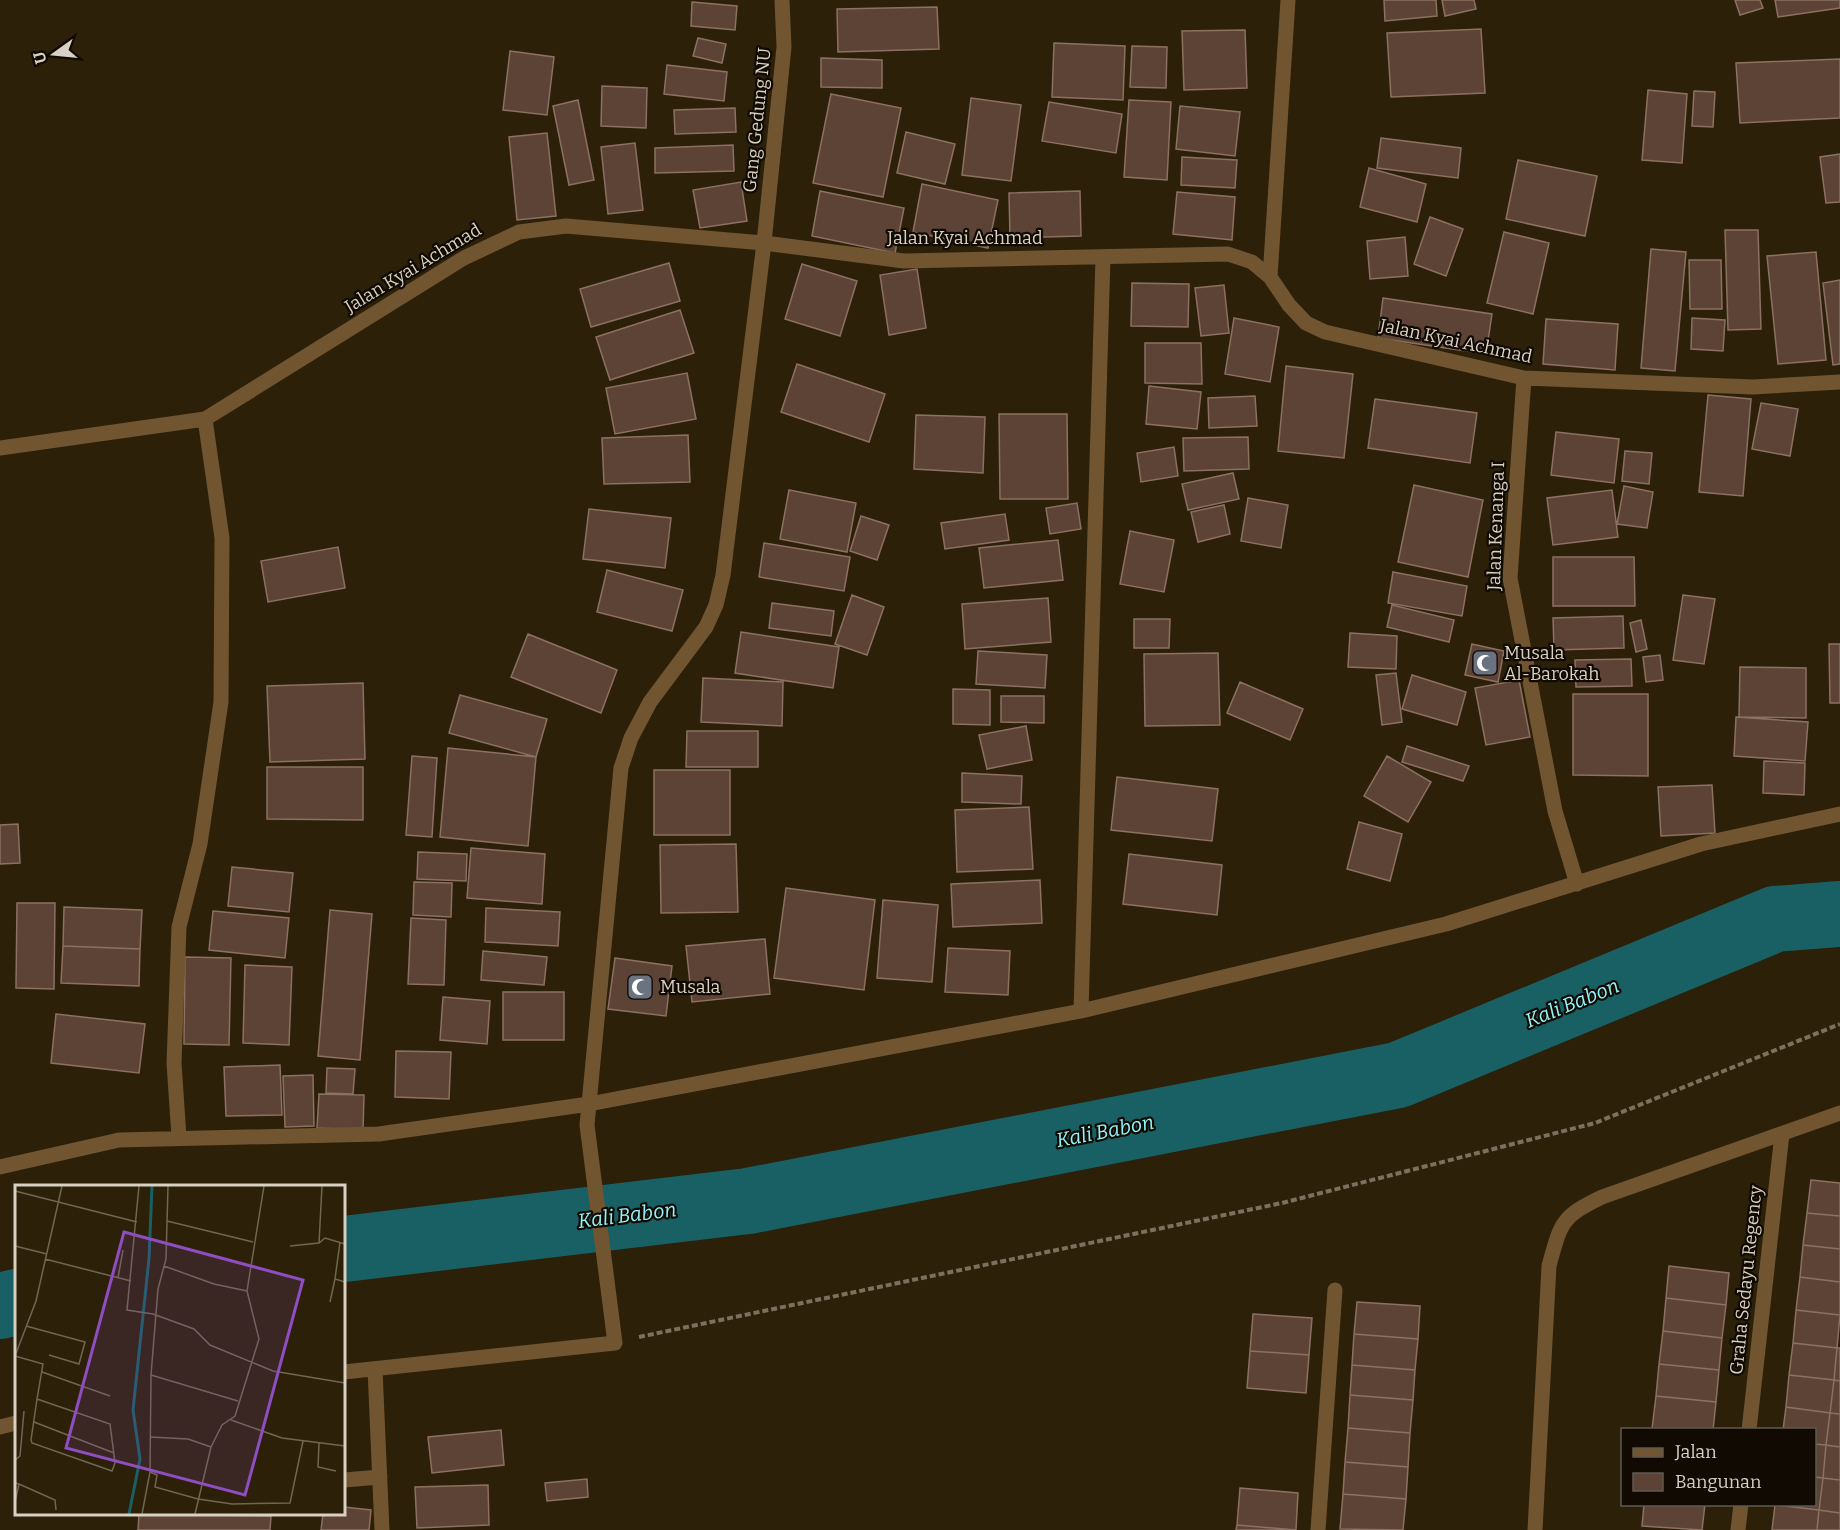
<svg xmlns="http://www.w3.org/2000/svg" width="1840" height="1530" font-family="Bitter,serif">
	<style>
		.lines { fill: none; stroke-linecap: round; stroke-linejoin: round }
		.river { stroke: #196065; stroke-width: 66 }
		.building { fill: #5c4336; stroke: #8c7062; stroke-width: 1.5 }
		.path { stroke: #7b715e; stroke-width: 4; stroke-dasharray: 6 3; stroke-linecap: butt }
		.minor { stroke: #715430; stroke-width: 15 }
		.labels { text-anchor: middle; stroke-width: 4.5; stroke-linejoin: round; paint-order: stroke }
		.street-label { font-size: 18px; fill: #d8d0c2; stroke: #100a03 }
		.poi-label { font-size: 18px; fill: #d8d0c2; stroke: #100a03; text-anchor: start }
		.water-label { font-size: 20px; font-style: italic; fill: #93f3fa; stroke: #100a03 }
		.inset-river { fill: none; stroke: #196065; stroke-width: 3 }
		.inset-road { fill: none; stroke: #716652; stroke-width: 1.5 }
		.view { fill: #8e4dc0; fill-opacity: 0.15; stroke: #8e4dc0; stroke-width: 3 }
		.inset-edge { fill: none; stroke: #d8d0c2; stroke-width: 3 }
	</style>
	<rect width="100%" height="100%" fill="#2c2008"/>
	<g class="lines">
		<path class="river" d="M344 1249 748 1201 1398 1075 1775 919 1840 914
			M0 1306 16 1302"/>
	</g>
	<path class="building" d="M1384 0H1436L1437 16 1385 21Z
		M1442 0H1474L1476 9 1445 16Z
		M1735 0H1760L1763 8 1740 15Z
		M1775 0H1840V8L1778 17Z
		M692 2 737 6 735 30 691 26Z
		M937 7 939 49 838 52 837 9Z
		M1481 29 1485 93 1391 97 1387 33Z
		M1245 30 1247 88 1184 90 1182 31Z
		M698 38 726 44 722 63 693 56Z
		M1054 43 1125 46 1123 100 1052 97Z
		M1132 46 1167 47 1166 88 1130 87Z
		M510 51 554 57 547 115 503 110Z
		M821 58 882 60V88L821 87Z
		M1840 59V118L1740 123 1736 63Z
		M667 65 727 72 724 101 664 94Z
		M602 86 647 88 646 128 601 126Z
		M1648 90 1687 94 1682 163 1642 160Z
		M1694 91 1715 92 1713 127 1692 126Z
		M831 94 901 108 883 197 813 183Z
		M971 98 1021 105 1011 181 962 175Z
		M578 100 594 180 569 185 553 106Z
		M1129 100 1171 102 1167 180 1124 177Z
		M1049 102 1122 114 1116 153 1042 141Z
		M1180 106 1240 112 1235 156 1176 149Z
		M735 108 736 132 675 134 674 110Z
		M906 132 955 144 945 184 897 173Z
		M547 133 556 216 517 220 509 137Z
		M1381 138 1461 148 1458 178 1377 168Z
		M635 143 643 210 608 214 601 147Z
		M733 145 734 171 655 173V148Z
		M1840 154V202L1826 203 1820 157Z
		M1182 157 1237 160 1235 188 1181 185Z
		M1518 160 1597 176 1585 236 1506 219Z
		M1369 168 1426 184 1417 222 1360 207Z
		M741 182 747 221 700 228 693 190Z
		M922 184 998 200 988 248 913 232Z
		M820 191 904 208 895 253 812 236Z
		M1080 191 1081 236 1010 238 1009 193Z
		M1177 192 1235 197 1232 240 1173 234Z
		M1430 217 1463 229 1446 276 1414 264Z
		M1725 230H1758L1761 329 1728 330Z
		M1504 232 1549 243 1533 314 1487 303Z
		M1405 237 1408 276 1370 279 1367 241Z
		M1651 249 1686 252 1675 371 1641 368Z
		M1816 252 1826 360 1778 364 1767 256Z
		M1689 260H1721L1722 309H1690Z
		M669 263 680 301 591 327 580 289Z
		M802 264 857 281 840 336 785 319Z
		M917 269 926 328 889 335 880 275Z
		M1840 280V364L1833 365 1823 283Z
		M1132 283 1189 284 1188 327 1131 326Z
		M1224 285 1229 333 1201 336 1195 288Z
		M1383 298 1492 314 1486 354 1378 338Z
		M680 310 694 353 610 380 596 337Z
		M1234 318 1279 327 1270 382 1225 374Z
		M1692 318 1725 320 1723 351 1691 349Z
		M1546 319 1618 324 1615 370 1543 364Z
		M1145 343H1201L1202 384 1145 383Z
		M797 364 885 394 869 442 781 412Z
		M1286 366 1353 374 1344 458 1278 451Z
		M687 373 696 419 615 434 606 388Z
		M1149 386 1201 392 1197 429 1146 424Z
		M1708 395 1751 399 1743 496 1699 492Z
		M1255 396 1257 426 1209 428 1208 398Z
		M1375 399 1477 413 1470 463 1368 448Z
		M1761 403 1798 409 1790 456 1752 449Z
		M999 414H1067L1068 499H1000Z
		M916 415 985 417 983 473 914 469Z
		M1556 432 1619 439 1614 483 1551 475Z
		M688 435 690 482 604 484 602 438Z
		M1248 437 1249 469 1184 471 1183 438Z
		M1174 447 1178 476 1141 482 1137 453Z
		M1625 451 1652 453 1649 484 1622 481Z
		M1233 473 1239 499 1188 510 1182 484Z
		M1414 485 1483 500 1468 577 1398 562Z
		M1624 486 1653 492 1647 528 1617 524Z
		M789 490 856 503 847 552 780 539Z
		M1612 490 1618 537 1553 545 1547 498Z
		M1248 498 1288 505 1281 548 1241 541Z
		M1077 503 1081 529 1050 534 1046 508Z
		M1224 505 1230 534 1198 542 1191 512Z
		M589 509 671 518 665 568 583 559Z
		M1005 514 1009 540 945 549 941 523Z
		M861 516 889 525 877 560 850 551Z
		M1130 531 1174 540 1164 592 1120 584Z
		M1058 540 1063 580 984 588 979 548Z
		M764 543 850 557 844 591 759 577Z
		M338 547 345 588 268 602 261 561Z
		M1553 557H1634L1635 606H1553Z
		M607 570 683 590 672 631 597 612Z
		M1393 572 1467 586 1462 616 1388 603Z
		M852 595 884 607 867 655 835 644Z
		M1683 595 1715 599 1704 664 1673 660Z
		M1048 598 1051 642 965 649 962 604Z
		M772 603 834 611 831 636 769 628Z
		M1392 605 1454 620 1449 642 1387 627Z
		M1623 616 1624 648 1554 650 1553 618Z
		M1134 619H1170L1169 648H1134Z
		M1641 620 1647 649 1636 652 1630 623Z
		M741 632 839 647 833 688 735 673Z
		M1350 633 1397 636 1396 669 1348 667Z
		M528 634 617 670 601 713 511 677Z
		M1472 644 1504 651 1498 682 1465 675Z
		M1829 644H1840V703H1830Z
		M978 651 1047 655 1045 688 976 684Z
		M1218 653 1220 725 1145 726 1144 654Z
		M1660 655 1663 680 1646 682 1643 657Z
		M1631 659 1632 686 1576 687 1575 660Z
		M1740 667 1806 668V718L1739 717Z
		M1396 673 1402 722 1382 725 1376 675Z
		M1412 675 1466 692 1457 725 1402 709Z
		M703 678 783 682 782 726 701 722Z
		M1519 680 1530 737 1486 745 1475 688Z
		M1240 682 1303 709 1290 740 1227 713Z
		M363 683 365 759 270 762 267 686Z
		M953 689 990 690V725L953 724Z
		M1573 694H1648V776L1573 775Z
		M460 695 547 719 536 757 449 733Z
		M1001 696H1044V723L1001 722Z
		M1736 717 1808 722 1805 761 1734 756Z
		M1026 726 1032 760 987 769 979 735Z
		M687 731H758V767H686Z
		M1407 746 1469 766 1463 781 1402 762Z
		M448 748 536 757 528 846 440 837Z
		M412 756 437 758 432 837 406 835Z
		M1387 756 1431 782 1408 822 1364 796Z
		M1764 761 1805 763 1804 795 1763 793Z
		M267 767H363V820L267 819Z
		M654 770H730V835H654Z
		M962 773 1022 776 1021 804 962 802Z
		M1117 777 1218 789 1212 841 1111 830Z
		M1712 785 1715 833 1661 836 1658 787Z
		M1029 807 1033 869 957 872 955 810Z
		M1359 822 1402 834 1390 881 1347 869Z
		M18 824 20 863 0 864V825Z
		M736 844 738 912 661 913 660 845Z
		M471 848 545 854 542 904 467 898Z
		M418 852 467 854 466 881 417 879Z
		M1129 854 1222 865 1217 915 1123 904Z
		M232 867 293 873 289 912 228 906Z
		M1040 880 1042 923 953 927 951 884Z
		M414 882 452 883 451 917 413 915Z
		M786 888 875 900 864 990 774 978Z
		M883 900 938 905 932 982 877 978Z
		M17 903H55L54 989 16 988Z
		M64 907 142 910 140 949 63 946Z
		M486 908 560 912 558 946 485 942Z
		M330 910 372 914 360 1060 318 1056Z
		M213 911 289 918 285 958 209 950Z
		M411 918 446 920 444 985 408 984Z
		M765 939 770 994 692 1002 686 946Z
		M63 946 140 949 139 986 61 983Z
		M948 948 1010 951 1008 995 945 992Z
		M483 951 547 957 544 985 481 980Z
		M185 957 231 958 229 1045 184 1044Z
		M615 958 672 966 666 1016 608 1009Z
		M245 965 292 967 289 1045 243 1043Z
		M503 992H564V1040H503Z
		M443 997 490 1001 487 1044 440 1040Z
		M56 1014 145 1024 139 1073 51 1063Z
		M396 1051 451 1052 449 1099 395 1097Z
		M280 1065 282 1115 226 1116 224 1067Z
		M327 1068 355 1069 353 1094 326 1093Z
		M313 1075 314 1126 285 1127 283 1076Z
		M319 1094 364 1095 363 1130 317 1128Z
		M1811 1180 1840 1183V1216L1807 1213Z
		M1807 1213 1840 1216V1249L1803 1245Z
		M1803 1245 1840 1249V1282L1800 1277Z
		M1669 1266 1729 1273 1726 1305 1666 1298Z
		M1800 1277 1840 1282V1315L1796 1310Z
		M1666 1298 1726 1305 1722 1338 1663 1331Z
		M1357 1302 1420 1306 1418 1339 1354 1334Z
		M1796 1310 1840 1315 1837 1348 1793 1343Z
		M1253 1314 1312 1318 1309 1355 1250 1351Z
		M1663 1331 1722 1338 1719 1370 1659 1364Z
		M1354 1334 1418 1339 1415 1370 1352 1365Z
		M1793 1343 1837 1348 1834 1380 1789 1375Z
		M1837 1348H1840V1381L1834 1380Z
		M1250 1351 1309 1355 1306 1393 1247 1388Z
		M1659 1364 1719 1370 1716 1402 1656 1396Z
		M1352 1365 1415 1370 1413 1400 1350 1395Z
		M1789 1375 1834 1380 1830 1413 1786 1407Z
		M1834 1380 1840 1381V1414L1830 1413Z
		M1350 1395 1413 1400 1410 1433 1348 1428Z
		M1656 1396 1716 1402 1713 1430 1652 1429Z
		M1786 1407 1830 1413 1826 1445 1814 1444V1430H1783Z
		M1830 1413 1840 1414V1447L1826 1445Z
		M1348 1428 1410 1433 1408 1467 1345 1462Z
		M501 1430 504 1465 432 1473 428 1437Z
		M1814 1444 1826 1445 1823 1478 1814 1477Z
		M1826 1445 1840 1447V1480L1823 1478Z
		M1345 1462 1408 1467 1406 1499 1343 1494Z
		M1814 1477 1823 1478 1819 1510 1775 1505 1814 1504Z
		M1823 1478 1840 1480V1513L1819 1510Z
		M587 1479 588 1497 547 1501 545 1483Z
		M488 1485 489 1525 417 1528 415 1487Z
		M1240 1488 1298 1493 1296 1530 1237 1525Z
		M1343 1494 1406 1499 1403 1530 1340 1529Z
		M1644 1504H1705L1702 1530 1642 1526Z
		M1775 1505 1819 1510 1817 1530H1772Z
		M344 1507 371 1510 369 1530H321L323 1514H344Z
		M1819 1510 1840 1513V1530H1817Z
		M139 1514 271 1516 270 1530H138Z
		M1237 1525 1296 1530H1236Z"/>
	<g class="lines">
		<path class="path" d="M639 1337 1282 1203 1595 1123 1840 1024"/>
		<path class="minor" d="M1270 277 1288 0
			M1524 378 1510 578 1555 811 1577 884
			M0 448 205 419 464 258 519 232 566 226 764 243 904 261 1228 254 1252 262 1270 277 1289 305 1306 323 1325 332 1524 378 1753 387 1840 382
			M1081 1011 1103 257
			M179 1137 174 1063 179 927 200 844 221 702 222 538 205 419
			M0 1167 119 1140 379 1134 589 1104 1081 1011 1446 924 1701 844 1840 814
			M375 1369 382 1530
			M344 1372 615 1343 587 1125 621 768 631 738 650 702 706 627 716 605 723 575 764 243 784 47 782 0
			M0 1427 16 1423
			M1749 1430 1782 1134
			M344 1480 380 1477
			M1318 1530 1335 1290
			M1535 1530 1549 1266C1561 1222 1561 1217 1602 1197L1840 1113
			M1738 1530 1741 1504"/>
	</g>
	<defs>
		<g id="mosque-square" transform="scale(1.35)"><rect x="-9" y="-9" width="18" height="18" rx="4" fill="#6b7280" stroke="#100a03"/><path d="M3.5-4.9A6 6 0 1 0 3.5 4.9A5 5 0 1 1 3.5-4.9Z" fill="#fff"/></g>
	</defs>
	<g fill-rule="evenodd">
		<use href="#mosque-square" x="1485" y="663"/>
		<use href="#mosque-square" x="640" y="987"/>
	</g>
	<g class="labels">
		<g class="street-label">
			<text transform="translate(757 120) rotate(-84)" y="6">Gang Gedung NU</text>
			<text x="965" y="244">Jalan Kyai Achmad</text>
			<text transform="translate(413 268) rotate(-31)" y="6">Jalan Kyai Achmad</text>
			<text transform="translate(1456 341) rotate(12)" y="6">Jalan Kyai Achmad</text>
			<text transform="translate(1496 526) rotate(-88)" y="6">Jalan Kenanga I</text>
			<text transform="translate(1746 1280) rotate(-84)" y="6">Graha Sedayu Regency</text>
		</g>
		<g class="poi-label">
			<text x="1504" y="659">Musala<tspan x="1504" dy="21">Al-Barokah</tspan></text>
			<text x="660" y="993">Musala</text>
		</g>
		<g class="water-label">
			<text transform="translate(1572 1003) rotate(-22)" y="7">Kali Babon</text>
			<text transform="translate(1105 1131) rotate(-11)" y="7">Kali Babon</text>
			<text transform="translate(627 1215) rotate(-7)" y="7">Kali Babon</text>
		</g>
	</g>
	<g transform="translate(15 1185)">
		<rect width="330" height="330" fill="#2c2008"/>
		<path class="inset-river" d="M114 329 125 274 118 225 134 74 137 1"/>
		<path class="inset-road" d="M124 1 112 125 138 129 179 144 195 160 258 186 330 198M0 6 122 37M152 36 238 57M325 57 320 94 330 97M304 58 307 1M0 61 32 69M275 61 304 58 310 53 330 59M30 74 116 96M149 81 199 99 232 106M103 93 108 65M315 117 320 94M11 141 70 157 64 179 34 170M0 171 28 179 22 214 16 255 17 258 97 286 100 278 95 239 22 214M0 171 21 116 47 1M27 187 95 211M136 190 223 216M216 235 267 253 330 261M19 237 99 268M135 252 173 254 196 262M304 258 303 282 321 286M0 275 5 271 9 226M135 287 142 290 140 302 183 314 217 319 275 318 288 256M0 298 4 299 0 317M4 299 40 315 41 325M127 329 135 287 136 190 143 104 151 74 153 1M180 329 196 262 207 240 220 231 244 154 232 106 249 1"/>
		<path class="view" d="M109 47 288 95 230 310 51 263Z"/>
		<rect width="330" height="330" class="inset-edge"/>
	</g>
	<rect x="1621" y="1428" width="195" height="78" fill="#100a03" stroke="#60594f" stroke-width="1.5"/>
	<rect x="1633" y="1448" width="30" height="9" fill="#715430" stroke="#60594f" stroke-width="1.5"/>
	<text x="1675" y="1458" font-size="18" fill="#d8d0c2">Jalan</text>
	<rect x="1633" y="1473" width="30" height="18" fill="#5c4336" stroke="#60594f" stroke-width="1.5"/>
	<text x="1675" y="1488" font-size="18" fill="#d8d0c2">Bangunan</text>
	<g transform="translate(54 54) rotate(255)" stroke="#100a03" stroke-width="4.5" paint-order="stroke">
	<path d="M0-4.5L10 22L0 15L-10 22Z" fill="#d8d0c2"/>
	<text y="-9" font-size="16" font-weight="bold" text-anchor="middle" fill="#d8d0c2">U</text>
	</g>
</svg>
